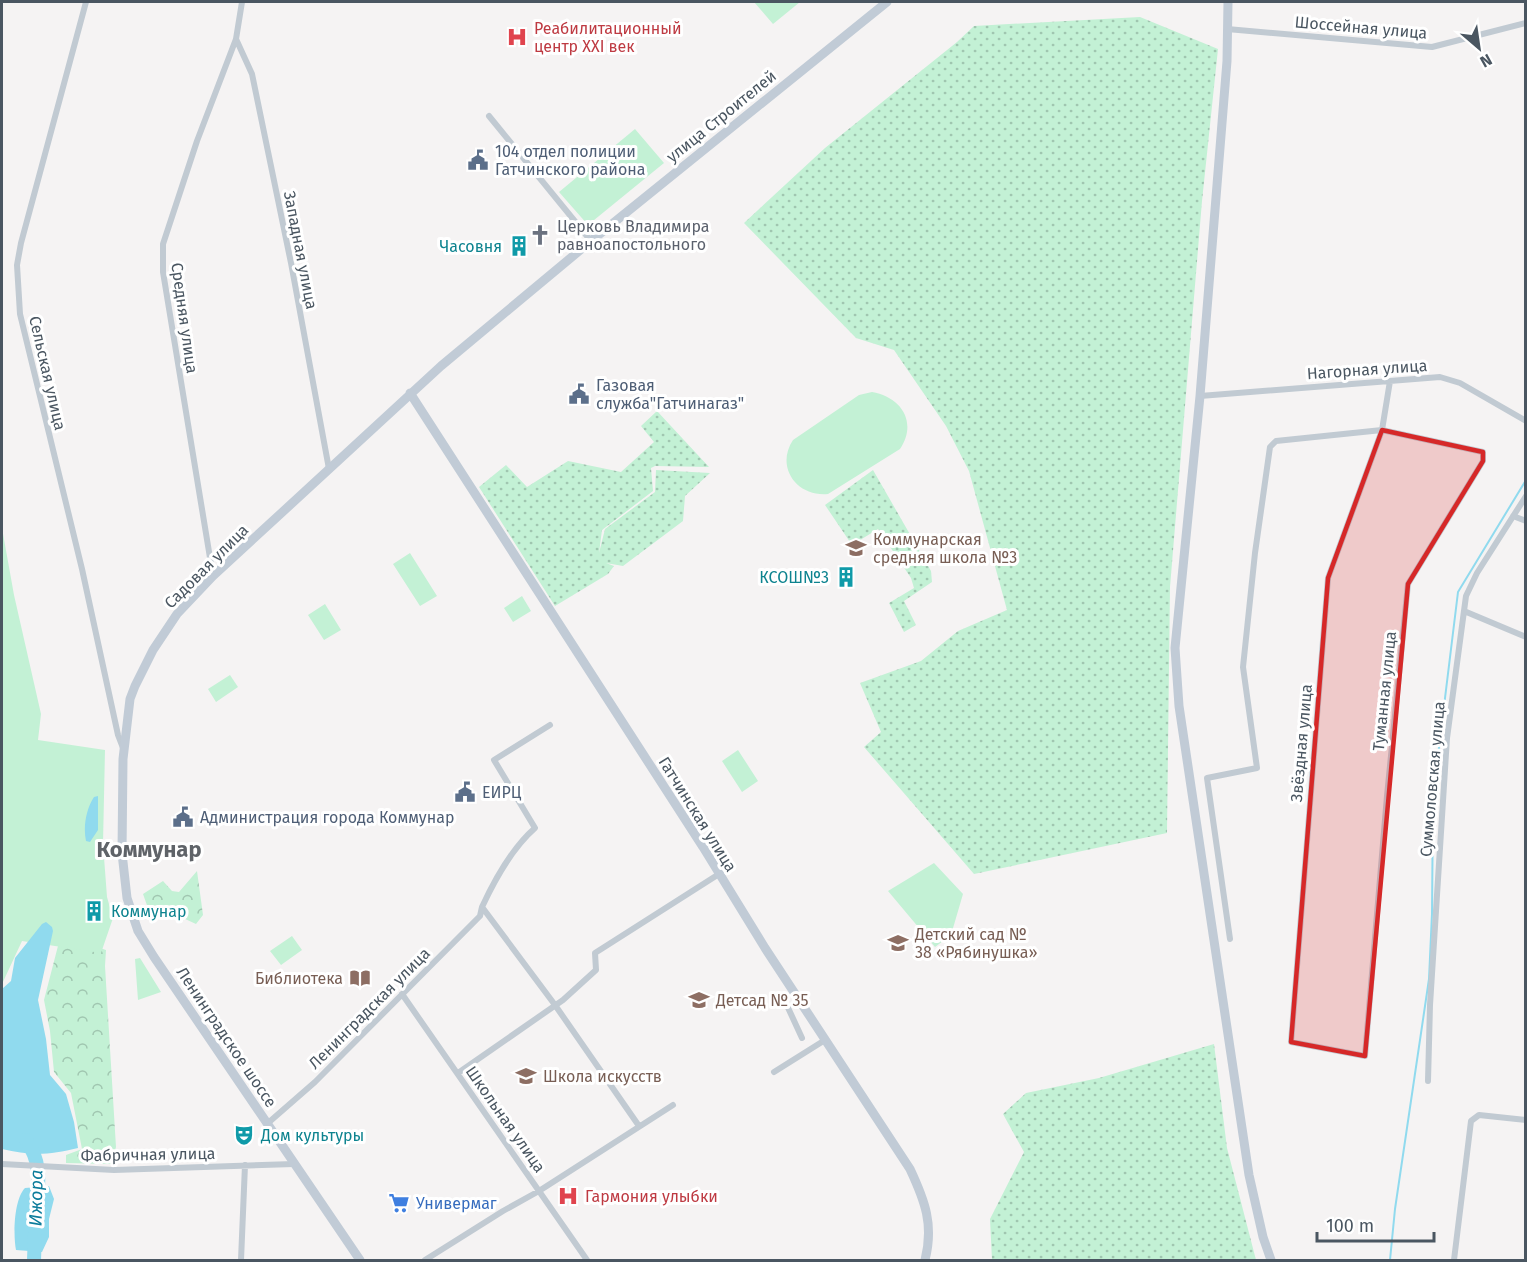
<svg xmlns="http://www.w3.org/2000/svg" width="1527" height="1262" font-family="'Fira Sans',sans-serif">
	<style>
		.grass { fill: url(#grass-dots) }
		.forest { fill: url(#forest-crowns) }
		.park { fill: #c3f1d5 }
		.water { fill: #90daee }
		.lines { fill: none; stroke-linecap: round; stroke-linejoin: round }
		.stream { stroke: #90daee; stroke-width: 2 }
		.river { stroke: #90daee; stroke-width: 14 }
		.street { stroke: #c1cad2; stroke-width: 6 }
		.secondary { stroke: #c1cbd6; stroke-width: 9 }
		.marked { fill: #d62828; fill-opacity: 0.2; stroke: #d62828; stroke-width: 4.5; stroke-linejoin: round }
		.labels { text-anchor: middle; stroke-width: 6; stroke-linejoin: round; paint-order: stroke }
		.street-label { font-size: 16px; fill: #4a5661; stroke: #fff }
		.health-label { font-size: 16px; fill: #be3a42; stroke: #fff; text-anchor: start }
		.service-label { font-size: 16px; fill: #4e5e75; stroke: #fff; text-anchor: start }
		.worship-label { font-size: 16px; fill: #5b616d; stroke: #fff; text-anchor: start }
		.culture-label { font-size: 16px; fill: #0d838f; stroke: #fff; text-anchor: end }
		.education-label { font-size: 16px; fill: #785e54; stroke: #fff; text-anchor: start }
		.shop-label { font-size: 16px; fill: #366cbe; stroke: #fff; text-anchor: start }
		.water-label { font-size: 18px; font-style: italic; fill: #0c7c9b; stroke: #fff }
		.district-label { font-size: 22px; font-weight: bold; fill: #5f6368; stroke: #fff }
	</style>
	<defs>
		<pattern id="grass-dots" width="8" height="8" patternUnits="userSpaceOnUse" patternTransform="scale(1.5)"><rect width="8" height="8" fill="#c3f1d5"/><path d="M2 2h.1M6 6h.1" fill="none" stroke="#a0c6b0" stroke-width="1.8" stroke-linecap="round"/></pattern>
		<pattern id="forest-crowns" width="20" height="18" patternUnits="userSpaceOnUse" patternTransform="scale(1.5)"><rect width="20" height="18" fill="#c3f1d5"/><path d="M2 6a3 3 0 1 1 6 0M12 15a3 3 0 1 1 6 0" fill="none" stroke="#a0c6b0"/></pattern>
	</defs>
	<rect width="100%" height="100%" fill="#f5f3f3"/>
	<path class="grass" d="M1140 17 1218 49 1202 201 1170 587 1167 833 974 874 864 747 881 732 860 683 921 661 958 631 1007 610 969 471 946 426 894 350 856 338 744 223 825 148 957 42 974 26Z
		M657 411 709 467 655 466 651 468 653 491 602 530 599 553 605 529 655 492 656 470 710 473 685 496 683 521 623 566 606 563 614 566 608 574 555 606 479 487 506 465 527 487 568 461 621 472 654 442 641 426Z
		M873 470 931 571 932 582 904 601 916 625 904 632 889 603 914 588 911 578 878 529 852 545 825 505Z
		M1214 1044 1227 1148 1256 1260H992L990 1219 1024 1152 1003 1114 1026 1093 1099 1078Z"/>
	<path class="forest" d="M197 871 203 915 196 924 172 913 167 916 149 911 143 894 163 881 172 891 179 892Z
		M59 942 91 945 106 950 105 966 116 1147 111 1164 66 1163V1155L82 1149 71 1093 54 1072 50 1031 44 1000Z"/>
	<path class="park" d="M754 2H800L773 24Z
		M635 129 664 163 588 225 559 192Z
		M872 392C901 397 918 422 900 449L828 494C797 497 775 467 793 440L859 395Z
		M2 528 14 595 41 714 38 740 105 750 103 844 107 897 113 918 101 953 22 941 2 984Z
		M410 553 437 596 420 606 393 564Z
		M522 596 531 611 513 622 504 608Z
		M325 604 341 630 324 640 308 615Z
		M230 675 238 687 216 702 208 689Z
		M738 750 758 781 742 792 722 761Z
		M934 863 963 894 951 935 935 947 888 891Z
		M292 936 302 950 281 965 270 951Z
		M140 958 161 992 138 1000 135 959Z"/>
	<path class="water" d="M98 796V830L90 842 86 841C83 827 86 809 94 797Z
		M46 922 52 927 53 931 38 1000 46 1039 50 1075 66 1094 74 1122 78 1148C50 1155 30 1156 2 1149V989L11 981 15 958 42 924Z
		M49 1186 54 1199 49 1219V1237L42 1252 16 1250C13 1235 14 1199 25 1188Z"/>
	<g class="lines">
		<path class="stream" d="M1390 1260 1395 1209 1429 979 1432 914 1433 796 1458 592 1526 480"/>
		<path class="river" d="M26 1140C41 1161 39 1179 37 1205
			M34 1260 35 1233"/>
		<path class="street" d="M86 2 21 243 17 265 20 314 82 569 118 735 123 748
			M1227 29 1432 47 1526 23
			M236 39 252 74 291 263 329 469
			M489 116 591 241
			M1200 396 1440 377 1460 383 1526 421
			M1513 516 1526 521
			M213 576 163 272V244L197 141 236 39 242 2
			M1464 611 1526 637
			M550 725 494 760 535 828C512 848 495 879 482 907L555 1005 639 1126
			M1230 939 1207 778 1257 768 1243 667 1255 553 1270 447 1276 441 1382 430 1483 452V461L1408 584 1387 796 1365 1056 1291 1042 1328 578 1382 430 1390 381
			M402 994 587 1260
			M784 999 802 1038
			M774 1072 825 1040
			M458 1073 563 1000 596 970 595 953 719 874
			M1428 1081 1430 1005 1447 738 1466 596 1477 573 1526 496
			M268 1123 315 1082 480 916 482 907
			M2 1164 114 1170 294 1164
			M241 1260 245 1165
			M425 1260 503 1211 539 1191 673 1105
			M1454 1260 1471 1121 1479 1115 1526 1120"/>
		<path class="secondary" d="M1228 2 1227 61 1200 396 1175 648 1179 706 1249 1175 1263 1237 1271 1260
			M410 393 703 847 765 948 910 1169C925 1201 934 1225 925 1260
			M360 1260 154 957 138 931 127 898 122 853 123 759 130 699 135 686 153 650 177 614 213 576 441 366 591 241 887 2"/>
	</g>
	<path class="marked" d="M1382 430 1483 452V461L1408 584 1365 1056 1291 1042 1328 578Z"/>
	<defs>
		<g id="hospital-bare" transform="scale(1.62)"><path d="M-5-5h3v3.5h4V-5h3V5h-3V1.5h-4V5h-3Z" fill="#e0444e" stroke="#fff" stroke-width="2.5" paint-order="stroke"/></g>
		<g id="civic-bare" transform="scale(1.62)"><path d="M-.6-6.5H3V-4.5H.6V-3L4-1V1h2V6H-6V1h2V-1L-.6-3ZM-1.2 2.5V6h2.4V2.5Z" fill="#5c6f8a" stroke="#fff" stroke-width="2.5" paint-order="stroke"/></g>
		<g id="church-bare" transform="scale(1.62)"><path d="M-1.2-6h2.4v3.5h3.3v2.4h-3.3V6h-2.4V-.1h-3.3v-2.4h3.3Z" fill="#6b7280" stroke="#fff" stroke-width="2.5" paint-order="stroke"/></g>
		<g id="building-bare" transform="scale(1.62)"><path d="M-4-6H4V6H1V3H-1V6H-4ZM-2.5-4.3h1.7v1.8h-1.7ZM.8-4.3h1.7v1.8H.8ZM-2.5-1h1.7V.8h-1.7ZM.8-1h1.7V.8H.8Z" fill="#0f9aa8" stroke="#fff" stroke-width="2.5" paint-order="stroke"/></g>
		<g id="school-bare" transform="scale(1.62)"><path d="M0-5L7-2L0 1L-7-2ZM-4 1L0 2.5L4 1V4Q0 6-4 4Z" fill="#8d6e63" stroke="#fff" stroke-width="2.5" paint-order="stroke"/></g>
		<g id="library-bare" transform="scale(1.62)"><path d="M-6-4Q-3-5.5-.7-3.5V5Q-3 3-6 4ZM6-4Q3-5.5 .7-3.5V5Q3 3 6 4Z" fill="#8d6e63" stroke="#fff" stroke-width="2.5" paint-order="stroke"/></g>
		<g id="theatre-bare" transform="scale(1.62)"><path d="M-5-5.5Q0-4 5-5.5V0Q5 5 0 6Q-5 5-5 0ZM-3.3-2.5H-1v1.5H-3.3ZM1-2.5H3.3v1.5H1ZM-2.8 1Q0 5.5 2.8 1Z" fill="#0f9aa8" stroke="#fff" stroke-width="2.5" paint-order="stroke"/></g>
		<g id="supermarket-bare" transform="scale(1.62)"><path d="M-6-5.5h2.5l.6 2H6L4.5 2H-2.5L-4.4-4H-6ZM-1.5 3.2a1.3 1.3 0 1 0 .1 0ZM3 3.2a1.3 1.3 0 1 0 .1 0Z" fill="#3f7fe0" stroke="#fff" stroke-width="2.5" paint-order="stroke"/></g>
	</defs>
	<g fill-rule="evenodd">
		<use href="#hospital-bare" x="517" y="37"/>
		<use href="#civic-bare" x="478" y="160"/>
		<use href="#church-bare" x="540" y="235"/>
		<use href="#building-bare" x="519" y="246"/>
		<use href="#civic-bare" x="579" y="394"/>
		<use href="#school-bare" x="856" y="548"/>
		<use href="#building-bare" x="846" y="577"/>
		<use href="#civic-bare" x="465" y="792"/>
		<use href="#civic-bare" x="183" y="817"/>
		<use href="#building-bare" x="94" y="911"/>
		<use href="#school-bare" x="898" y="943"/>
		<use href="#library-bare" x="360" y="978"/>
		<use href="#school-bare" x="699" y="1000"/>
		<use href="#school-bare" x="526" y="1076"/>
		<use href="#theatre-bare" x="244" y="1135"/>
		<use href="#hospital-bare" x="568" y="1196"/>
		<use href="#supermarket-bare" x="399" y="1203"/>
	</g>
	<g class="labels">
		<g class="street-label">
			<text transform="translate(1361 27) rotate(5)" y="6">Шоссейная улица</text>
			<text transform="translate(721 116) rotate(-39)" y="6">улица Строителей</text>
			<text transform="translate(301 250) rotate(79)" y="6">Западная улица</text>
			<text transform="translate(185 318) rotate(82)" y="6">Средняя улица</text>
			<text transform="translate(1367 369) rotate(-4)" y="6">Нагорная улица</text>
			<text transform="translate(48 373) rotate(77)" y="6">Сельская улица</text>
			<text transform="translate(206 566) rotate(-45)" y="6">Садовая улица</text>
			<text transform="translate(1384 691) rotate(-84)" y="6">Туманная улица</text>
			<text transform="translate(1301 743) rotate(-85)" y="6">Звёздная улица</text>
			<text transform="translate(1432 779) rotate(-85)" y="6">Суммоловская улица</text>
			<text transform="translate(698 814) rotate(58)" y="6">Гатчинская улица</text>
			<text transform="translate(369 1008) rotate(-45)" y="6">Ленинградская улица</text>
			<text transform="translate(227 1037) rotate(56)" y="6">Ленинградское шоссе</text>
			<text transform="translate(506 1119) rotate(55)" y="6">Школьная улица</text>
			<text transform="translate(148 1154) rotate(-1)" y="6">Фабричная улица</text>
		</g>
		<g class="health-label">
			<text x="534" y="34">Реабилитационный<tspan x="534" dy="18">центр ХХI век</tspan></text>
			<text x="585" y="1202">Гармония улыбки</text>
		</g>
		<g class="service-label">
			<text x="495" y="157">104 отдел полиции<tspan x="495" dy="18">Гатчинского района</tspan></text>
			<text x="596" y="391">Газовая<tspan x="596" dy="18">служба"Гатчинагаз"</tspan></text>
			<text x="482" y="798">ЕИРЦ</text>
			<text x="200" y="823">Администрация города Коммунар</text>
		</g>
		<g class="worship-label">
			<text x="557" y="232">Церковь Владимира<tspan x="557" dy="18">равноапостольного</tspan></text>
		</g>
		<g class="culture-label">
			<text x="502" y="252">Часовня</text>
			<text x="829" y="583">КСОШ№3</text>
			<text x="111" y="917" text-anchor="start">Коммунар</text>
			<text x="261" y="1141" text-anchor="start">Дом культуры</text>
		</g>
		<g class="education-label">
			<text x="873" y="545">Коммунарская<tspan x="873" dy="18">средняя школа №3</tspan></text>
			<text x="915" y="940">Детский сад №<tspan x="915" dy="18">38 «Рябинушка»</tspan></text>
			<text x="343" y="984" text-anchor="end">Библиотека</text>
			<text x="716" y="1006">Детсад № 35</text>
			<text x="543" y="1082">Школа искусств</text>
		</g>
		<g class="shop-label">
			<text x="416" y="1209">Универмаг</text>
		</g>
		<g class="water-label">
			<text transform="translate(36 1198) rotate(-89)" y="6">Ижора</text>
		</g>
		<g class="district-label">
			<text x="149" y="857">Коммунар</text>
		</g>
	</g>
	<rect width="1527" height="1262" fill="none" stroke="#4a5661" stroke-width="6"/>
	<g transform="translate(1479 48) rotate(151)" stroke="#ffffff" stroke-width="4.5" paint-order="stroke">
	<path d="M0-4.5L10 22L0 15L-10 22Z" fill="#4a5661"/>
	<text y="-9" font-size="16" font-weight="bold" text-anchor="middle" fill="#4a5661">N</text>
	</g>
	<path d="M1317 1232v9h117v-9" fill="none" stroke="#4a5661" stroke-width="3"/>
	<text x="1326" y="1232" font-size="18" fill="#4a5661" stroke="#ffffff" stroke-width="4.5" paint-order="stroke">100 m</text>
</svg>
